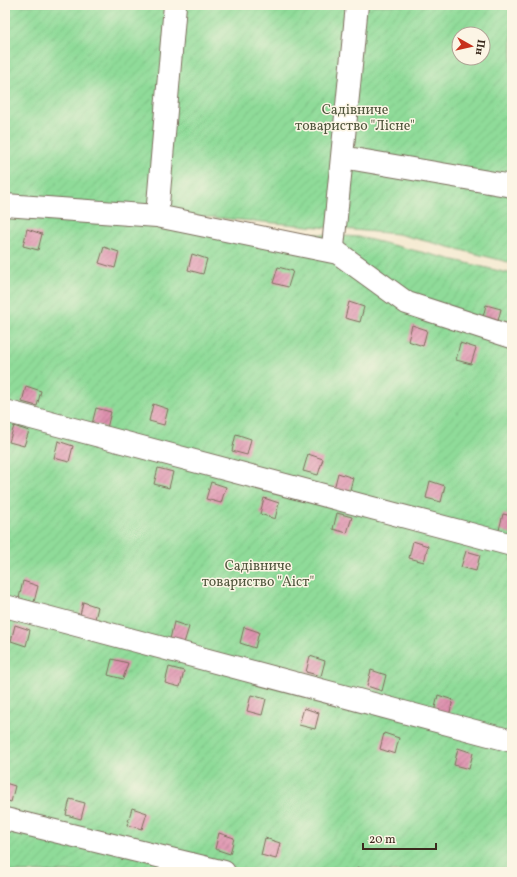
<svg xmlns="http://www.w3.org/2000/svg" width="517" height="877" font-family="Vollkorn,serif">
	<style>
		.garden { fill: url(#garden-furrows); stroke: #65825c; fill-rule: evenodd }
		.building { fill: url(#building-hatch) }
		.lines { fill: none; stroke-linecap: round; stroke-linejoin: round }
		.minor-casing { stroke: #7c6d5c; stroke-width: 24 }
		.minor { stroke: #fff; stroke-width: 22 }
		.labels { text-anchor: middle; stroke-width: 3; stroke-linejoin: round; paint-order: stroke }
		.park-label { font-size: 14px; fill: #50563d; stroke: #fcf5e5 }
	</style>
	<defs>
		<pattern id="garden-furrows" width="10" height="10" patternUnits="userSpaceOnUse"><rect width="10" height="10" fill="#8fdb99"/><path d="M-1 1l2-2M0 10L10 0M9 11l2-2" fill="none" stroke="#7cbc83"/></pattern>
		<pattern id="building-hatch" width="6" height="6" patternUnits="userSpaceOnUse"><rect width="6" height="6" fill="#de91af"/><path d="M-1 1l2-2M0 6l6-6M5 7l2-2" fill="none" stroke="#b5778e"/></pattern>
	</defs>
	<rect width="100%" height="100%" fill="#fcf5e5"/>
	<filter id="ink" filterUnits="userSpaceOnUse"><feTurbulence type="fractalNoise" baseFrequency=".025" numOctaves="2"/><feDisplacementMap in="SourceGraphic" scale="8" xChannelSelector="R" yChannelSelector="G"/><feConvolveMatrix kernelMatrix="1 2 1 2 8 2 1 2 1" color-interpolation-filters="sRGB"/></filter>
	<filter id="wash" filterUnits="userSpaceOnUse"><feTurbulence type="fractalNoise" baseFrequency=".012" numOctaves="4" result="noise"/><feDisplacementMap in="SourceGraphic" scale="16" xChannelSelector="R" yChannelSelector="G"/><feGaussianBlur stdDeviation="0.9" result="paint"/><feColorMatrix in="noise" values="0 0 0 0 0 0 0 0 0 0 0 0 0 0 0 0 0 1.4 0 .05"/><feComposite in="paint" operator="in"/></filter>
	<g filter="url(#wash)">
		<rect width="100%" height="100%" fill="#f4e9cf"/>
		<path class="garden" d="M5 5H512V263L398 234 5 199ZM459 34H483V58H459Z
			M5 212 359 237 512 274V872H5Z"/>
		<g id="blocks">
			<path class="building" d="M27 229 42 234 38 250 23 246Z
				M104 247 119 252 115 268 99 263Z
				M192 254 207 259 203 274 188 270Z
				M278 267 293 271 288 287 273 283Z
				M349 302 364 307 360 322 345 318Z
				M486 305 501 309 497 325 482 321Z
				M412 325 427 330 423 346 408 341Z
				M460 343 476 348 471 364 456 360Z
				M26 386 41 391 37 406 22 402Z
				M153 404 168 409 164 425 149 421Z
				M96 408 111 412 107 428 92 424Z
				M14 426 29 431 24 446 9 442Z
				M236 434 251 439 247 455 232 451Z
				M58 441 73 446 69 462 54 458Z
				M308 454 323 459 318 475 303 471Z
				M158 468 173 472 169 488 154 484Z
				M338 473 353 478 349 494 334 489Z
				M430 481 445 486 441 502 426 498Z
				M211 482 226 487 221 503 206 499Z
				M264 498 279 503 275 519 260 514Z
				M337 513 352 517 347 533 333 529Z
				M503 514 512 516V534L499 530Z
				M413 541 428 546 424 562 409 558Z
				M466 551 480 555 476 571 461 567Z
				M23 581 38 586 34 602 19 598Z
				M83 602 98 607 94 623 79 619Z
				M174 622 189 627 184 643 170 639Z
				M15 625 30 630 26 646 11 641Z
				M244 627 259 632 255 648 240 643Z
				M310 656 325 661 321 676 306 672Z
				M112 659 128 663 123 679 108 675Z
				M169 667 184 671 180 687 165 683Z
				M371 670 386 675 382 691 367 686Z
				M251 695 266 699 262 715 247 711Z
				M438 695 453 700 449 716 434 712Z
				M304 708 319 713 315 729 299 725Z
				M384 733 399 738 395 754 380 749Z
				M458 748 473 753 469 769 454 765Z
				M5 783 15 786 11 802 5 800Z
				M70 799 85 803 81 819 66 815Z
				M132 808 147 813 142 829 127 825Z
				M219 833 234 838 230 854 215 849Z
				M265 838 280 843 276 859 261 855Z
				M357 867 372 872H356Z"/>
		</g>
	</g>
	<g filter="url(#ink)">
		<use href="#blocks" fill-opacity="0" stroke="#7c6d5c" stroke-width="1"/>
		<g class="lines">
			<g class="minor-casing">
				<path id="minor" d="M175 5 157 216 338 253
					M357 5 333 247 338 253 407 303 512 337
					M342 157 512 186
					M5 205 157 216
					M5 411 512 545
					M5 606 512 741
					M5 819 224 872"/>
			</g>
			<use href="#minor" class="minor"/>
		</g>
	</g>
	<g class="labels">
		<g class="park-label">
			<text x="355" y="114">Садівниче<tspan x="355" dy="16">товариство "Лісне"</tspan></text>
			<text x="258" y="570">Садівниче<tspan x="258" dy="16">товариство "Аіст"</tspan></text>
		</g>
	</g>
	<rect width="517" height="877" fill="none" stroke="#fcf5e5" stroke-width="20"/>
	<g transform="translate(471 46) rotate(98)"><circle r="19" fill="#fcf5e5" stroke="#afa495"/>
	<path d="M0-3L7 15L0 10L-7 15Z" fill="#c8321e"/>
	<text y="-6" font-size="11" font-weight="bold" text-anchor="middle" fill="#3b2a1e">Пн</text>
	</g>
	<path d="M363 843v6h73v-6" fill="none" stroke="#3b2a1e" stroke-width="2"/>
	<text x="369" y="843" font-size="12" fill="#3b2a1e" stroke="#fcf5e5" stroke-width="3" paint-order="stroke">20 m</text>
</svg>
